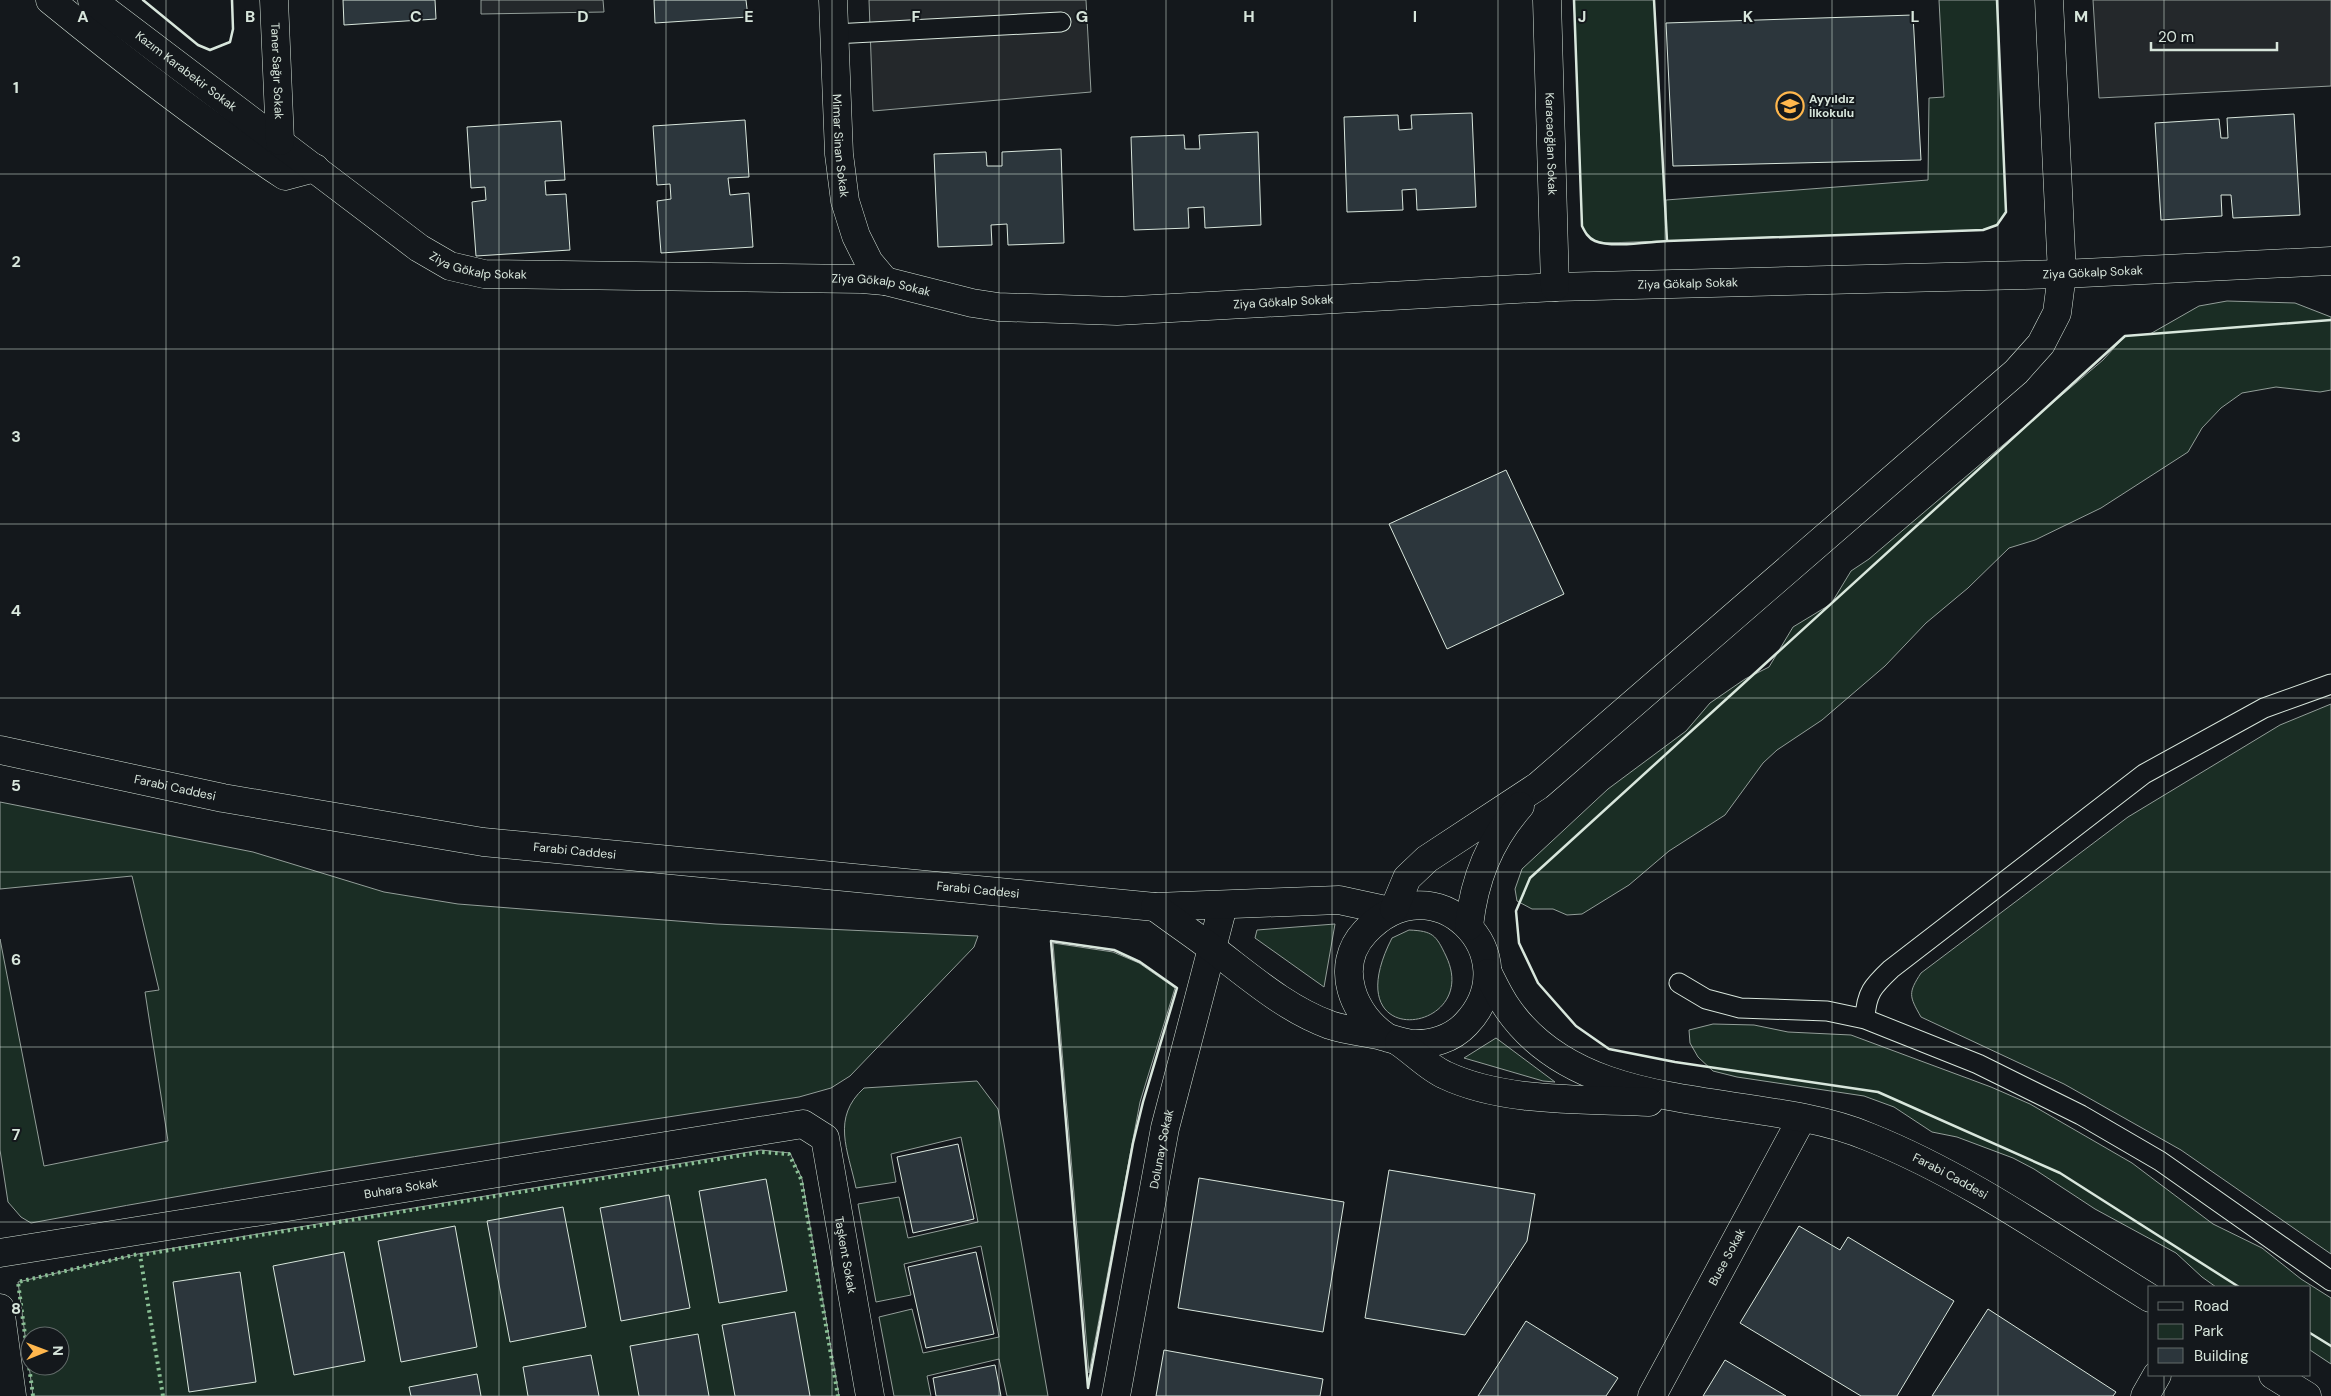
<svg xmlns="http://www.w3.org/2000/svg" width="2331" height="1396" font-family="'DM Sans',sans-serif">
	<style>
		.green { fill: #1a2d24; stroke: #939e99; fill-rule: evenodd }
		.parking { fill: #24282b; stroke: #939e99 }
		.building { fill: #2c363c; stroke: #d8e6dc }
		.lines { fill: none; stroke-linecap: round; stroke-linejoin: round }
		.service-casing { stroke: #d8e6dc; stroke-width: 21 }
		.pedestrian-casing { stroke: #d8e6dc; stroke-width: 29 }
		.minor-casing { stroke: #d8e6dc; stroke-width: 29 }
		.tertiary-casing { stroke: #d8e6dc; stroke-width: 29 }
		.service { stroke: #14181c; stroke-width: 19 }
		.pedestrian { stroke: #14181c; stroke-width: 28 }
		.minor { stroke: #14181c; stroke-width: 28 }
		.tertiary { stroke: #14181c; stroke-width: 28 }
		.hedge { stroke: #8ac095; stroke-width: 4; stroke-dasharray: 2.5 4; stroke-linecap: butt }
		.wall { stroke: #d8e6dc; stroke-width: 2.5 }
		.grid { fill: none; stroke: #d8e6dc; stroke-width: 1; stroke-opacity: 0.55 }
		.labels { text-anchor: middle; stroke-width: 4; stroke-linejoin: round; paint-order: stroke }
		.street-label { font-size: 12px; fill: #d8e6dc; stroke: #14181c }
		.poi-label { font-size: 12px; font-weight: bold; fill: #d8e6dc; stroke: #14181c; text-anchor: start }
		.grid-label { font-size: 16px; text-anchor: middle; font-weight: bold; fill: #d8e6dc; stroke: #14181c; stroke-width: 4; stroke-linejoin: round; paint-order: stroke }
	</style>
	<rect width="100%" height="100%" fill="#14181c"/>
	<path class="green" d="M1574 0H1654L1666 222V200L1928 180 1929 98 1944 97 1939 0H1997L2006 212 1997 225 1983 230 1606 243C1593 241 1588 238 1582 226Z
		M2227 301 2295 303 2331 317V390L2320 392 2276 387 2242 393 2221 408 2202 428 2188 452 2101 508 2035 540 2009 548 1968 588 1926 623 1885 666 1822 720 1777 750 1763 763 1725 815 1669 851 1629 885 1582 914 1567 915 1553 909H1532L1517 901 1515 889 1522 869 1608 789 1686 731 1710 703 1745 679 1769 667 1793 627 1831 604 1851 571 1869 559 2103 360 2125 336 2150 334 2199 306Z
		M2331 704V1254L2181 1150 2064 1084 1921 1017C1909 996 1908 993 1921 973L2128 817 2280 725Z
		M0 802 253 852 384 892 458 904 716 924 978 936 974 947 850 1076 831 1088 799 1097C543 1136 286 1175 31 1223L21 1217 8 1202 0 1150V939L44 1166 168 1141 145 992 159 990 132 876 0 889Z
		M1335 924 1324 987 1255 938 1257 930Z
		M1409 930C1433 931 1436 935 1446 956 1483 1033 1332 1055 1392 938Z
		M1053 943 1113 952 1139 963 1175 988 1140 1102 1089 1373Z
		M1713 1024 1754 1025 1788 1032 1851 1035 1991 1087 2030 1104 2132 1163 2213 1224 2262 1248 2301 1279 2331 1298V1364L2310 1350V1287H2216L2202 1277 2176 1253 2095 1209 2034 1169 2013 1158 1957 1137 1932 1132 1894 1107 1864 1096 1737 1077 1713 1071 1698 1057 1690 1043 1689 1030Z
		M1496 1038 1555 1082 1543 1081 1464 1058Z
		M977 1081 998 1109 1048 1396H1007L999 1359 927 1376 931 1396H894L879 1317 912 1309 923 1353 999 1337 981 1246 904 1264 911 1295 876 1302 858 1204 899 1197 908 1238 978 1222 961 1137 891 1154 896 1182 856 1188C848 1150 831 1118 864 1088Z
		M761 1150 790 1153 802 1179 839 1396H33L18 1282 138 1254ZM30 1336H60V1366H30Z"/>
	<path class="parking" d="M481 0H603L604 12 481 14Z
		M869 0H1086L1091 92 873 111Z
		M2093 0H2331V86L2099 98Z"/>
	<path class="building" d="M343 0H435L436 19 344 25Z
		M654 0H746L748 17 655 23Z
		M1913 15 1921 160 1673 166 1666 23Z
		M1472 113 1476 207 1417 210 1416 189 1402 190 1403 210 1347 212 1344 117 1398 115 1399 130 1412 129 1411 115Z
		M2294 114 2300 215 2233 218 2231 195H2221L2222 216 2161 220 2155 123 2219 119 2221 138H2228L2227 118Z
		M745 120 749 177 728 178 730 195 749 193 753 247 661 253 657 201 671 199 670 184 657 185 653 126Z
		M561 121 565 180 545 181 546 195 566 194 570 250 476 256 472 202 486 200 485 187 471 188 467 127Z
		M1258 132 1261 225 1205 228 1204 207 1188 208 1189 228 1134 230 1131 137 1184 135 1185 149H1200L1199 135Z
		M1061 149 1064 243 1008 245 1007 224 991 225 992 245 938 247 934 154 986 152 987 166H1002V152Z
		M1506 470 1564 594 1447 649 1389 524Z
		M958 1144 974 1219 913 1233 897 1157Z
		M1389 1170 1535 1194 1527 1241 1465 1335 1365 1318Z
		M1199 1178 1344 1202 1323 1332 1178 1308Z
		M766 1179 787 1291 719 1303 699 1191Z
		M669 1195 690 1308 621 1321 600 1208Z
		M563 1207 586 1327 510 1342 487 1221Z
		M455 1226 477 1347 401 1362 378 1241Z
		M1799 1226 1840 1250 1848 1237 1954 1301 1897 1396H1861L1740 1323Z
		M344 1252 365 1361 294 1375 273 1266Z
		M976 1252 994 1334 926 1348 908 1267Z
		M240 1272 256 1382 189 1392 173 1282Z
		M1988 1309 2116 1392 2113 1396H1932Z
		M795 1312 810 1396H735L722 1325Z
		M1526 1321 1618 1378 1606 1396H1478Z
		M698 1334 709 1396H639L630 1346Z
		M1164 1350 1323 1379 1320 1396H1156Z
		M591 1355 599 1396H528L523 1367Z
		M1725 1360 1786 1396H1703Z
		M995 1365 1001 1396H936L933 1378Z
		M477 1374 481 1396H411L409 1387Z"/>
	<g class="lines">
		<g class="service-casing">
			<path id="service" d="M834 34 1061 22
				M1679 983 1706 999 1740 1008 1827 1011 1865 1019 1978 1064 2081 1115 2160 1161 2331 1281
				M1865 1019C1866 993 1873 986 1891 969L2144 774 2264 708 2331 684"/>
		</g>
		<g class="pedestrian-casing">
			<path id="pedestrian" d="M50 0C126 62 203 122 285 176L315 168"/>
		</g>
		<g class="minor-casing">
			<g id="minor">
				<path id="s1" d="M92 0 419 248 450 266 484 274 862 279 885 281 972 303 998 307 1117 311 1555 287 2062 274 2331 261"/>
				<path id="s2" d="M274 0 280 141"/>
				<path id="s3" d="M833 0 839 154 845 201 856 236 869 262 885 281"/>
				<path id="s4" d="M1547 0 1555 287"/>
				<path id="s5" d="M0 1253 803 1124 825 1138 870 1396"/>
				<path d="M0 1308 12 1396"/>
				<path id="s6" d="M1116 1396 1165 1128 1223 906"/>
				<path id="s7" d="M1652 1396 1802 1118"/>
				<path d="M2145 1396 2157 1375"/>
			</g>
		</g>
		<g class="tertiary-casing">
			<g id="tertiary">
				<path id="s8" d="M0 750 223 798 483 842 1155 907 1339 900 1390 911"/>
				<path d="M1155 907C1174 921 1194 935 1213 949 1250 977 1286 1009 1330 1025 1345 1030 1363 1032 1378 1035 1389 1038 1400 1042 1411 1044 1431 1045 1452 1039 1466 1024 1531 956 1434 857 1365 932 1333 966 1353 1016 1388 1038"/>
				<path d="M1394 909 1407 878 1427 859 1538 786 2016 372 2041 344 2057 313 2062 274 2049 0"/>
				<path d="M1469 926C1474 880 1489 841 1520 806"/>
				<path id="s9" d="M1488 973C1494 985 1500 998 1508 1009 1586 1121 1757 1090 1869 1137 1969 1177 2059 1242 2150 1298"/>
				<path d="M1399 1042C1414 1052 1429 1068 1445 1075 1504 1103 1585 1099 1649 1102"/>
				<path d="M2273 1375 2307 1396"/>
			</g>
		</g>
		<use href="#service" class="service"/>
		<use href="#pedestrian" class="pedestrian"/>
		<use href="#minor" class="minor"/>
		<use href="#tertiary" class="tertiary"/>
		<path class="hedge" d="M33 1396 18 1282 138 1254
			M163 1396 140 1255 761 1152 789 1154 801 1179 838 1396"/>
		<path class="wall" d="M143 0 198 45 210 50 230 42 233 29 232 0
			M1574 0 1582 226C1585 232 1588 238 1595 241 1612 248 1648 242 1667 241L1654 0
			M1667 241 1983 230 1997 225 2006 212 1997 0
			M1051 941 1114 950 1140 962 1177 988 1143 1102 1133 1143 1088 1388Z
			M2239 1287 2060 1173 1878 1092 1675 1062 1609 1049 1576 1026 1538 983 1519 943 1516 911 1530 878 2125 336 2331 320
			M2310 1333 2331 1346"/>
	</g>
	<path class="grid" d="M166 0V1396M333 0V1396M499 0V1396M666 0V1396M832 0V1396M999 0V1396M1166 0V1396M1332 0V1396M1498 0V1396M1665 0V1396M1832 0V1396M1998 0V1396M2164 0V1287M0 174H2331M0 349H2331M0 524H2331M0 698H2331M0 872H2331M0 1047H2331M0 1222H2331M2164 1375V1396"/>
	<defs>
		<g id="school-ring" transform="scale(1.4375)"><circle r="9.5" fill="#14181c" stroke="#ffb74d" stroke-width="1.5"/><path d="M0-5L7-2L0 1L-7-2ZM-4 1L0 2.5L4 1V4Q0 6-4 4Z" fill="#ffb74d"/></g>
	</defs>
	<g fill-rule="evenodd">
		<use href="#school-ring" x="1790" y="106"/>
	</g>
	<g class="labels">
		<g class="street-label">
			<text dy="4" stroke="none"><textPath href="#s1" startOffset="118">Kazım Karabekir Sokak</textPath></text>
			<text dy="4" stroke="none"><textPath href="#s2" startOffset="71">Taner Sağır Sokak</textPath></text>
			<text dy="4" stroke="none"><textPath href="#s4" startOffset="144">Karacaoğlan Sokak</textPath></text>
			<text dy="4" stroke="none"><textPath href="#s3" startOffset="146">Mimar Sinan Sokak</textPath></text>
			<text dy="4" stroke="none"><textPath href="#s1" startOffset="474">Ziya Gökalp Sokak</textPath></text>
			<text dy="4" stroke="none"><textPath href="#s1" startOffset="2094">Ziya Gökalp Sokak</textPath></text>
			<text dy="4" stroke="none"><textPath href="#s1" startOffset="1689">Ziya Gökalp Sokak</textPath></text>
			<text dy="4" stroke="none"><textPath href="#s1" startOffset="879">Ziya Gökalp Sokak</textPath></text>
			<text dy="4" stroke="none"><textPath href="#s1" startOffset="1284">Ziya Gökalp Sokak</textPath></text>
			<text dy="4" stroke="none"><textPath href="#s8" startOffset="179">Farabi Caddesi</textPath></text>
			<text dy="4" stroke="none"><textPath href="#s8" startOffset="584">Farabi Caddesi</textPath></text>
			<text dy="4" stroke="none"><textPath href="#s8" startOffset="989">Farabi Caddesi</textPath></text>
			<text dy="4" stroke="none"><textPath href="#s6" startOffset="251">Dolunay Sokak</textPath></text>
			<text dy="4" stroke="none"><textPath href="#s9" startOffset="524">Farabi Caddesi</textPath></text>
			<text dy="4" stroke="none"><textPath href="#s5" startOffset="406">Buhara Sokak</textPath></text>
			<text dy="4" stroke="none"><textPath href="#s5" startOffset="958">Taşkent Sokak</textPath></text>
			<text dy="4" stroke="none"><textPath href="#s7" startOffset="158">Buse Sokak</textPath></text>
		</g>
		<g class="poi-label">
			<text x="1809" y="103">Ayyıldız<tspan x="1809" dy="14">İlkokulu</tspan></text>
		</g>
	</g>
	<g class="grid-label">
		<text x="83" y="22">A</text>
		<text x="250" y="22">B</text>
		<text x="416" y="22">C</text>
		<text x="583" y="22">D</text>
		<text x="749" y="22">E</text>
		<text x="916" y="22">F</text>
		<text x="1082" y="22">G</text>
		<text x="1249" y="22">H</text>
		<text x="1415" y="22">I</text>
		<text x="1582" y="22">J</text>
		<text x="1748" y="22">K</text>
		<text x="1915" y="22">L</text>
		<text x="2081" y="22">M</text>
		<text x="16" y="93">1</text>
		<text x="16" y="267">2</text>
		<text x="16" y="442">3</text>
		<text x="16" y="616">4</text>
		<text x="16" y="791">5</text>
		<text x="16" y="965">6</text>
		<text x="16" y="1140">7</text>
		<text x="16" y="1314">8</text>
	</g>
	<rect x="2148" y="1286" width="162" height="90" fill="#14181c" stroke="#626a69"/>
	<rect x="2158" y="1302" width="25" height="8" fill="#14181c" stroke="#626a69"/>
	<text x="2194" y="1311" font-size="15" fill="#d8e6dc">Road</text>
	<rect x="2158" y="1324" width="25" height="15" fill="#1a2d24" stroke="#626a69"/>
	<text x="2194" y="1336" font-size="15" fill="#d8e6dc">Park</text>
	<rect x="2158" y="1348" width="25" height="15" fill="#2c363c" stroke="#626a69"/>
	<text x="2194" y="1361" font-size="15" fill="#d8e6dc">Building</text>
	<g transform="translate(45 1351) rotate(89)"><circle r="24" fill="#14181c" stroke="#626a69"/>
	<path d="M0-4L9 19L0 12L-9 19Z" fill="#ffb74d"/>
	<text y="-8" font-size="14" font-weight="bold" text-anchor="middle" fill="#d8e6dc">N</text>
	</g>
	<path d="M2151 42v8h126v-8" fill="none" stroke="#d8e6dc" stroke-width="2.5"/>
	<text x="2158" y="42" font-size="15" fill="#d8e6dc" stroke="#14181c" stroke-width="4" paint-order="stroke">20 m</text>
</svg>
